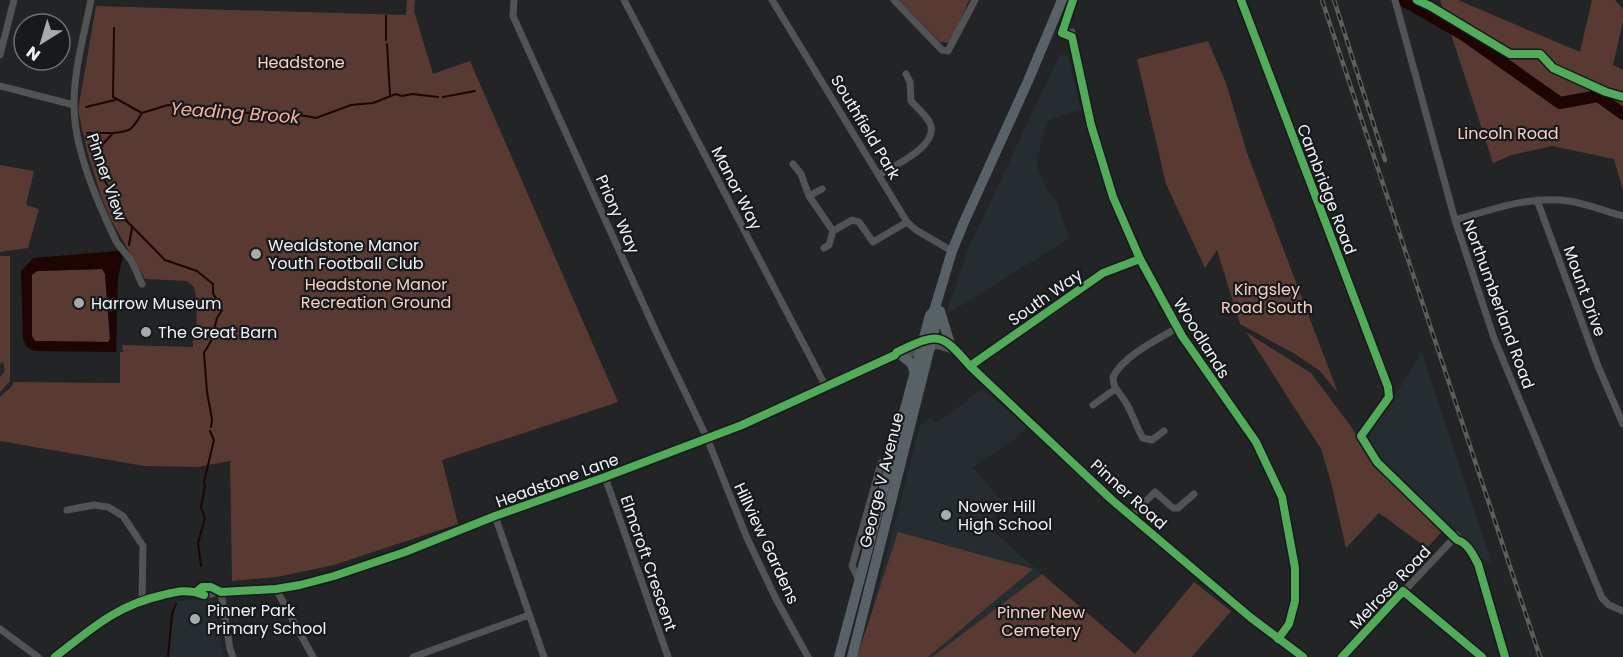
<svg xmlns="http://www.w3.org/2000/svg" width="1623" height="657" font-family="Poppins,sans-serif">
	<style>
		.built { fill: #252d31 }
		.green { fill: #583a32 }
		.water { fill: #1d0503; fill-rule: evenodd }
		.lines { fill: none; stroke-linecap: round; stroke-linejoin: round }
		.stream { stroke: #1d0503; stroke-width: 2 }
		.river { stroke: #1d0503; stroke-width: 12 }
		.minor { stroke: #525354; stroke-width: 7 }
		.tertiary { stroke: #525354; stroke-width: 8 }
		.primary { stroke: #586266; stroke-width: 10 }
		.rail-casing { stroke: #5c5d5d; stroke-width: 4.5 }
		.rail { stroke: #171a1c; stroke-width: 2; stroke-dasharray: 7; stroke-linecap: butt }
		.cycleway-casing { stroke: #171a1c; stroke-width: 11 }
		.cycleway { stroke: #51ab58; stroke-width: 8 }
		.poi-dot { fill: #a8abac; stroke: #171a1c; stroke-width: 2 }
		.labels { text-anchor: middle; stroke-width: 4.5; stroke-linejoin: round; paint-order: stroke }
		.park-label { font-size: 16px; fill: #f9cec3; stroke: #171a1c }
		.street-label { font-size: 16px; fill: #f0f3f4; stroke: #171a1c }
		.poi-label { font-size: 16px; fill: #f0f3f4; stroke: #171a1c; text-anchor: start }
		.water-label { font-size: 18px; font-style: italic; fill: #f8b2a1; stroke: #171a1c }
	</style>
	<rect width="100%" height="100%" fill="#222425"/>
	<path class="built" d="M1060 54 1068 57 1081 110 1048 120 1036 162 1047 191 1056 201 1070 238 946 315 969 247Z
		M1422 353 1489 554 1491 563 1471 553 1464 547 1467 543 1378 460 1366 440Z
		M982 389 1027 427 1015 439 973 467 1005 505 986 525 1042 574 934 657H860L920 425 931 417 937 423Z
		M212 599 215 603 219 634 225 657H167L176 601Z"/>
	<path class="green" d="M407 0H415L414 11 433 74 470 61 618 402 442 460 458 524 334 565 277 577 232 581 230 461 197 467 144 466 0 441V397L12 386 14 382 120 383V352H123L122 345 193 347V340L197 333 196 295 194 287 187 281 145 279 111 220 101 196 87 151 78 110 96 6 406 15Z
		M899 0H969L951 43 940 42Z
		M1440 0H1458L1580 52 1592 0H1615L1623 9V21L1613 65 1623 70V191L1614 159 1552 146 1512 155 1493 163Z
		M1208 41 1226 83 1247 153 1338 393 1320 371 1295 354 1240 324 1217 250 1205 268 1166 184 1137 59Z
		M0 165 34 171 26 205 39 209 28 248 0 252Z
		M0 256H10V381L0 392V377L5 371 3 362 0 364Z
		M103 269 105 273 110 339 108 342 35 341 32 336V275L37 271Z
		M1246 332 1311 373 1350 425 1374 463 1447 526 1427 548 1379 513 1346 548 1331 482 1321 449Z
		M898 532 1033 569 928 657H857Z
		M1042 574 1135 654 1194 582 1231 611 1192 657H932Z"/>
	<path class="water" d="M117 251 120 252 123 257 118 277 116 352 34 351 27 347 23 340 21 271 33 258ZM102 269 105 274 110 339 108 342 35 341 32 336V275L37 271Z"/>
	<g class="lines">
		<path class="stream" d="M386 16V40
			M114 28 113 97 142 113
			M387 44 390 95
			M443 97 475 91
			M86 107 115 100
			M87 133H111
			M129 245 132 228
			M211 427 212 419 207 392 204 353 211 341 217 318 222 310 213 293V284L197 271 165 260 116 210 114 195 100 174 96 157 103 144 113 133C133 131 132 129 142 113L168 105 202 110 213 109 224 113 236 114 256 112 306 116 316 118 351 105 373 103 396 94 402 96 412 94 438 97
			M201 566 198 543 205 518 201 507 205 486 204 482 214 440 210 431
			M168 657 172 614 176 604"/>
		<path class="river" d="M1403 0 1464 35 1560 103 1598 96 1623 114"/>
		<path class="minor" d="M91 0C84 35 74 69 74 105 74 149 97 201 116 241 120 248 126 253 130 259 135 267 138 276 142 284
			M514 0 513 16 656 332 707 438 747 538 776 599 808 657
			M624 0 826 387
			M772 0 907 222 916 230 952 251
			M894 0 942 50 948 51 975 0
			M1241 0 1388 387
			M1395 0 1455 220 1494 338 1602 598 1609 605 1623 611
			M1072 32 1091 125 1113 197 1140 259 1182 336 1256 442 1282 497 1295 568V601L1289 624 1278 639
			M0 55 14 0
			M0 86 74 105
			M793 164 801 174 809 196 833 231 852 220 859 222 873 242 907 222
			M879 175C894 166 936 147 931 126 929 117 917 108 911 101L910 82 906 74
			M809 196 822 189
			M1537 200 1598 366 1623 424
			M1455 220C1491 210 1530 195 1569 201 1587 204 1605 211 1623 216
			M824 248 829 245 833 231
			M970 366 1103 273 1140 259
			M1093 405 1115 389
			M1164 431 1152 440 1143 438C1136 427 1133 414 1126 403 1121 393 1113 390 1113 377 1122 357 1158 339 1177 328
			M605 477 668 657
			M67 510 94 505 108 507 123 516 143 546 142 599
			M495 516 544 657
			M1131 516 1155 492 1173 508H1178L1194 494
			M859 580 852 566 881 463 893 453
			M276 589 313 657
			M1403 591 1482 657
			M221 592 230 649 233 657
			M0 629 38 657
			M413 657 529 615
			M1342 657 1457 535"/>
		<path class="tertiary" d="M901 356 937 345 954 350
			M196 592 202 587H211L221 592 276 589 300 585 334 576 405 552 495 516 605 477 742 425 895 355 897 352C938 333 940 331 970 366L1112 500 1250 617 1303 657
			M55 657C82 636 108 611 141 600 152 596 165 594 177 592 192 588 204 599 218 591"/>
		<path class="primary" d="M940 311 950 344
			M901 355 912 364 914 371
			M839 657 930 315 934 311 952 251 964 222 1028 81 1062 0
			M852 657 935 327 937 317 934 311"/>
		<g class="rail-casing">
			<path id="rail" d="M1322 0 1540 657
				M1334 0 1385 160"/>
		</g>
		<use href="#rail" class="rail"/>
		<g class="cycleway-casing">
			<path id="cycleway" d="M1073 0 1062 33 1072 37 1091 125 1113 197 1140 259 1182 336 1256 442 1282 497 1295 568V601L1289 624 1278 639
				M1241 0 1388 387 1389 397 1361 436 1377 462 1457 540C1468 543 1473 555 1478 564L1505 657
				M1417 0 1430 6 1510 54H1540L1553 68 1606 92 1623 97
				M970 366 1103 273 1140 259
				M196 592 202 587H211L221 592 276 589 300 585 334 576 405 552 495 516 605 477 742 425 895 355 897 352C938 333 940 331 970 366L1112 500 1250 617 1303 657
				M55 657C91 629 117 605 163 595 178 591 189 589 204 595
				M1342 657 1403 591 1482 657"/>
		</g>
		<use href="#cycleway" class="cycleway"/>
	</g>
	<g class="poi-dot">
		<circle cx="256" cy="254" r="6"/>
		<circle cx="79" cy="303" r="6"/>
		<circle cx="146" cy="332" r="6"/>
		<circle cx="946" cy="515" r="6"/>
		<circle cx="195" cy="619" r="6"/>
	</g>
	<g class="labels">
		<g class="park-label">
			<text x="301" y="68">Headstone</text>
			<text x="1508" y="139">Lincoln Road</text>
			<text x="376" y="290">Headstone Manor<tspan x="376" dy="18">Recreation Ground</tspan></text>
			<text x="1267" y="295">Kingsley<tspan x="1267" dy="18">Road South</tspan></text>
			<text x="1041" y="618">Pinner New<tspan x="1041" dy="18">Cemetery</tspan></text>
		</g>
		<g class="street-label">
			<text transform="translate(866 127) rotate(59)" y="6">Southfield Park</text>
			<text transform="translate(107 177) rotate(71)" y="6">Pinner View</text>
			<text transform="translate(737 188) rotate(63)" y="6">Manor Way</text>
			<text transform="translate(1327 189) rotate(69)" y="6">Cambridge Road</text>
			<text transform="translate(618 214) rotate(66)" y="6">Priory Way</text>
			<text transform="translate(1585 291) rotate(70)" y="6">Mount Drive</text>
			<text transform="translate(1045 297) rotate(-35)" y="6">South Way</text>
			<text transform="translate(1499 304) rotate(70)" y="6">Northumberland Road</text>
			<text transform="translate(1202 338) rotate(58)" y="6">Woodlands</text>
			<text transform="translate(557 480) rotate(-20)" y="6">Headstone Lane</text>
			<text transform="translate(881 480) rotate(-76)" y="6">George V Avenue</text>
			<text transform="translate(1129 494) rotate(42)" y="6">Pinner Road</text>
			<text transform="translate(767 543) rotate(65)" y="6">Hillview Gardens</text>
			<text transform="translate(649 563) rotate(71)" y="6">Elmcroft Crescent</text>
			<text transform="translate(1390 587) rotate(-46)" y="6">Melrose Road</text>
		</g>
		<g class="poi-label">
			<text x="268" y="251">Wealdstone Manor<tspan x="268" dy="18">Youth Football Club</tspan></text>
			<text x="91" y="309">Harrow Museum</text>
			<text x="158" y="338">The Great Barn</text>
			<text x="958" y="512">Nower Hill<tspan x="958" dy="18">High School</tspan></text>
			<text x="207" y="616">Pinner Park<tspan x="207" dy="18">Primary School</tspan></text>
		</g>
		<g class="water-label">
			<text transform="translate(235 113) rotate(4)" y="6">Yeading Brook</text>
		</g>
	</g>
	<g transform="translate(42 42) rotate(217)"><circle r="28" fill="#171a1c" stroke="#6e7172" stroke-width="1.5"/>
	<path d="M0-4.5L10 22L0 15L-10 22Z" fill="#a8abac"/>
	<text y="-9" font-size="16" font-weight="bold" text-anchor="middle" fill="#f0f3f4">N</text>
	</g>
</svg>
